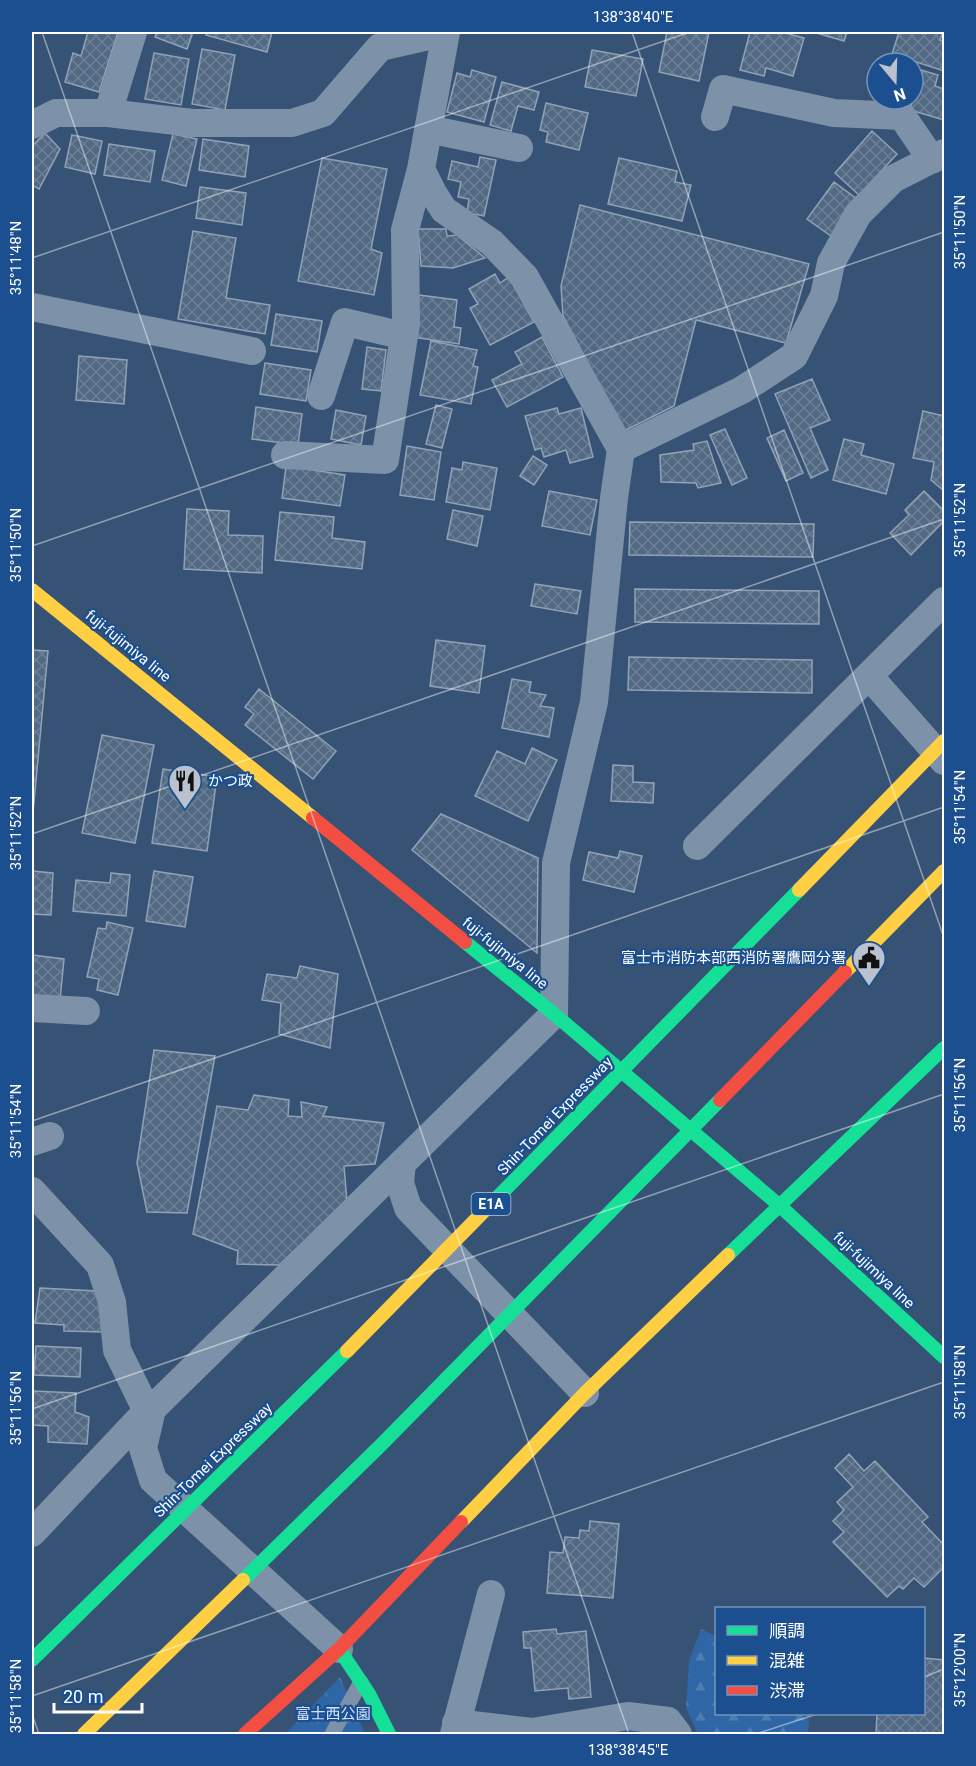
<svg xmlns="http://www.w3.org/2000/svg" width="976" height="1766" font-family="Roboto,'Noto Sans JP',sans-serif">
	<style>
		.forest { fill: url(#forest-firs) }
		.park { fill: url(#park-crowns) }
		.building { fill: url(#building-cross-hatch); stroke: #92a2b6; stroke-width: 1.5 }
		.lines { fill: none; stroke-linecap: round; stroke-linejoin: round }
		.lane { stroke: #7d92a8; stroke-width: 15 }
		.street { stroke: #7d92a8; stroke-width: 28 }
		.fast { stroke: #16e098; stroke-width: 14 }
		.slow { stroke: #ffcf43; stroke-width: 14 }
		.jam { stroke: #f24e42; stroke-width: 14 }
		.fast-bridge { stroke: #16e098; stroke-width: 14 }
		.slow-bridge { stroke: #ffcf43; stroke-width: 14 }
		.jam-bridge { stroke: #f24e42; stroke-width: 14 }
		.ticks { fill: none; stroke: #fff; stroke-width: 1.5; stroke-opacity: 0.45 }
		.labels { text-anchor: middle; stroke-width: 4.5; stroke-linejoin: round; paint-order: stroke }
		.shield { fill: #1b4f8f; stroke: #bbcadd; stroke-width: 1.5 }
		.shield-label { font-size: 14px; font-weight: bold; fill: #fff }
		.street-label { font-size: 15px; fill: #fff; stroke: #1b4f8f }
		.poi-label { font-size: 15px; fill: #fff; stroke: #1b4f8f; text-anchor: start }
		.park-label { font-size: 15px; fill: #cfe3fa; stroke: #1b4f8f }
		.neatline { fill: none; stroke: #fff; stroke-width: 2 }
		.ticks-label { font-size: 15px; text-anchor: middle; fill: #fff }
	</style>
	<defs>
		<pattern id="forest-firs" width="22" height="20" patternUnits="userSpaceOnUse" patternTransform="scale(1.5)"><rect width="22" height="20" fill="#2f66a5"/><path d="M5 1l3.5 6h-7zM16 11l3.5 6h-7z" fill="#4e7db2"/></pattern>
		<pattern id="park-crowns" width="20" height="18" patternUnits="userSpaceOnUse" patternTransform="scale(1.5)"><rect width="20" height="18" fill="#2f66a5"/><path d="M2 6a3 3 0 1 1 6 0M12 15a3 3 0 1 1 6 0" fill="none" stroke="#4e7db2"/></pattern>
		<pattern id="building-cross-hatch" width="8" height="8" patternUnits="userSpaceOnUse" patternTransform="scale(1.5)"><rect width="8" height="8" fill="#526984"/><path d="M0 0l8 8M0 8l8-8" fill="none" stroke="#6c8096"/></pattern>
	</defs>
	<rect width="100%" height="100%" fill="#365274"/>
	<path class="forest" d="M701 1629 716 1636V1714H799L809 1719 808 1734H698L686 1708 689 1661Z"/>
	<path class="park" d="M340 1677 365 1734H285Z"/>
	<path class="building" d="M88 32H118L99 92 65 82 73 53 81 56Z
		M157 32H193L187 49 155 37Z
		M207 32H272L267 52 206 35Z
		M667 32H709L699 81 659 72Z
		M750 32H782L804 38 793 76 766 68 764 76 740 70Z
		M813 32H847L844 41Z
		M899 32H943L940 40 944 42V71L892 54Z
		M202 49 235 55 225 110 192 104Z
		M592 50 643 59 636 96 585 87Z
		M154 53 189 59 181 105 145 99Z
		M472 70 496 77 484 122 447 112 457 73 470 77Z
		M921 70 938 75 935 86 944 89V120L910 110Z
		M502 82 539 92 534 110 518 106 511 131 490 125Z
		M546 103 588 113 579 150 546 142 548 132 540 130Z
		M872 131 897 154 859 195 835 173Z
		M45 133 60 149 39 189 32 185V146Z
		M173 134 197 139 186 186 162 180Z
		M72 135 102 141 95 174 65 167Z
		M203 139 249 146 245 177 199 170Z
		M109 144 155 151 150 182 104 175Z
		M480 157 496 160 484 216 467 213 469 199 458 197 461 182 448 179 452 161 478 167Z
		M322 158 387 169 371 249 382 253 374 295 298 281Z
		M619 158 677 171 675 182 691 185 682 221 608 204Z
		M834 182 857 199 831 236 807 219Z
		M200 187 246 193 242 225 196 218Z
		M580 205 809 264 786 343 696 320 674 406 624 431 563 316 561 286Z
		M418 229H446L447 236 457 235 485 258 453 268 421 266Z
		M193 231 236 238 226 298 270 305 265 334 178 319Z
		M495 274 500 283 509 277 534 322 490 345 470 308 478 304 469 289Z
		M419 295 457 300 454 327 461 328 459 344 413 337Z
		M276 314 322 321 317 352 271 345Z
		M542 337 563 377 507 407 492 380 522 364 515 352Z
		M431 341 477 350 473 366 478 367 471 404 420 395Z
		M367 347 386 350 381 391 362 389Z
		M79 356 127 360 124 404 76 400Z
		M265 363 311 370 306 401 260 394Z
		M812 379 830 420 810 428 828 470 811 478 775 394Z
		M436 405 452 409 442 448 426 444Z
		M256 407 302 414 298 445 252 439Z
		M557 408 559 414 581 408 593 457 570 463 566 450 544 457 541 448 535 450 525 416Z
		M336 410 366 416 361 445 331 439Z
		M923 411 944 416V491L931 480 934 462 913 458Z
		M725 429 747 478 732 485 710 435Z
		M784 430 803 473 786 481 767 438Z
		M844 439 864 444 861 455 894 464 886 494 833 480Z
		M707 441 721 483 698 488 696 483 661 482 660 455 694 450 693 444Z
		M407 446 441 452 434 500 400 495Z
		M533 456 547 465 534 485 520 476Z
		M463 462 497 468 490 510 446 502 452 468 462 470Z
		M286 466 345 475 340 506 282 498Z
		M549 491 597 500 590 535 542 526Z
		M924 491 944 511V521L911 555 890 533 909 515 905 510Z
		M187 509 229 511 228 535 263 536 262 573 184 569Z
		M453 510 483 516 477 546 447 539Z
		M280 512 334 517 332 538 365 542 362 569 275 560Z
		M630 522 814 524 813 557 629 555Z
		M535 584 581 591 577 614 531 606Z
		M635 589 819 591V624L635 622Z
		M436 640 485 646 479 693 430 686Z
		M32 650 48 651 32 824Z
		M629 657 812 660V693L628 690Z
		M512 679 531 682 529 692 546 695 540 706 554 708 549 737 502 728Z
		M259 689 336 751 313 779 245 725 254 714 245 707Z
		M102 735 154 745 135 843 82 833Z
		M532 748 557 760 528 821 475 796 497 751 525 764Z
		M613 765 633 766V782L654 783 653 803 611 801Z
		M163 769 217 777 207 851 152 843Z
		M441 814 538 858 537 953 412 850Z
		M620 851 642 856 634 892 583 880 589 852 618 858Z
		M32 871 53 873 51 915 32 914Z
		M154 871 193 877 185 927 146 921Z
		M111 873 130 875 126 916 73 911 76 880 110 883Z
		M107 922 133 928 118 995 97 990 99 979 87 977 98 928 106 929Z
		M32 955 64 959 60 1000 32 997Z
		M300 966 338 974 330 1048 279 1034 281 1003 262 1000 267 974 297 978Z
		M154 1050 215 1056 187 1213 147 1212 137 1163Z
		M254 1095 289 1100 288 1116 302 1117 301 1102 327 1107 323 1116 384 1123 375 1164 344 1166 347 1202 279 1265 237 1264 238 1251 193 1234 217 1106 248 1110Z
		M40 1288 97 1291 103 1332 64 1331V1325L35 1323Z
		M36 1346 81 1348 80 1377 34 1375Z
		M32 1391 76 1393 75 1412 89 1417 87 1444 48 1442V1426L32 1425Z
		M849 1454 864 1471 875 1461 928 1517 922 1522 944 1545V1567L924 1587 914 1578 903 1589 899 1586 887 1597 833 1542 844 1532 833 1521 844 1510 837 1502 853 1487 835 1468Z
		M590 1521 619 1524 613 1598 547 1593 550 1552 563 1553 565 1537 579 1538 580 1530 589 1531Z
		M556 1629 557 1634 586 1631 591 1697 569 1699 568 1688 535 1691 531 1648H524L523 1632Z
		M924 1658 944 1660V1734H876L877 1714H924Z"/>
	<g class="lines">
		<path class="lane" d="M332 1734 361 1682"/>
		<path class="street" d="M108 113 133 32
			M715 117 723 89 834 113 902 116 932 160
			M32 125 56 113H108L193 123H292L323 113 380 47 446 32
			M428 129 519 148
			M32 307 252 351
			M321 396 345 322 404 336
			M621 449 742 390 794 356 824 296 831 263 858 214 893 179 944 153
			M285 455 385 460 406 323 405 230 421 169 446 32
			M869 676 944 761
			M697 846 944 601
			M32 1008 86 1011
			M32 1142 50 1136
			M402 1163 400 1183 408 1208 585 1393
			M32 1191 100 1265 112 1302 117 1350 147 1411
			M152 1409 143 1448 153 1480 339 1649
			M32 1533 147 1411 152 1409 554 1014 556 863 594 702 614 498 621 449 525 277 492 243 444 210 433 193 421 169
			M456 1723 532 1732 628 1716 668 1721 678 1734
			M454 1734 491 1594"/>
		<path class="fast" d="M465 942 554 1014 779 1205 944 1357
			M728 1255 944 1048
			M339 1649 369 1694 389 1734"/>
		<path class="slow" d="M32 590 313 818
			M461 1522 585 1393 728 1255"/>
		<path class="jam" d="M313 818 465 942
			M245 1734 339 1649 461 1522"/>
		<path class="fast-bridge" d="M489 1206 799 890
			M243 1580 382 1444 720 1100
			M32 1660 347 1351"/>
		<path class="slow-bridge" d="M799 890 944 741
			M845 972 944 871
			M347 1351 489 1206
			M84 1734 243 1580"/>
		<path class="jam-bridge" d="M720 1100 845 972"/>
	</g>
	<path class="ticks" d="M42 32 629 1734M632 32 944 938M32 258 690 32M32 546 944 232M32 834 944 519M32 1121 944 807M32 1409 944 1094M924 1677 944 1669M32 1696 944 1382M32 1714 39 1734M756 1734 817 1714"/>
	<defs>
		<g id="restaurant-pin" transform="scale(1.725)"><path d="M0 17L-7.5 6A9.5 9.5 0 1 1 7.5 6Z" fill="#b9c2ce" stroke="#1b4f8f"/><path d="M-5-6h1v4h1v-4h1v4h1v-4h1v5L-1.5 .5V6h-2V.5L-5-1ZM5-6V6H3V1.5H1.5Q1.5-4 5-6Z" fill="#111"/></g>
		<g id="civic-pin" transform="scale(1.725)"><path d="M0 17L-7.5 6A9.5 9.5 0 1 1 7.5 6Z" fill="#b9c2ce" stroke="#1b4f8f"/><path d="M-.6-6.5H3V-4.5H.6V-3L4-1V1h2V6H-6V1h2V-1L-.6-3ZM-1.2 2.5V6h2.4V2.5Z" fill="#111"/></g>
	</defs>
	<g fill-rule="evenodd">
		<use href="#restaurant-pin" x="185" y="781"/>
		<use href="#civic-pin" x="869" y="958"/>
	</g>
	<g class="labels">
		<rect class="shield" x="471.5" y="1193" width="39" height="22" rx="4.5"/>
		<g class="shield-label">
			<text x="491" y="1209">E1A</text>
		</g>
		<g class="street-label">
			<text transform="translate(128 646) rotate(39)" y="5">fuji-fujimiya line</text>
			<text transform="translate(505 953) rotate(39)" y="5">fuji-fujimiya line</text>
			<text transform="translate(555 1116) rotate(-46)" y="5">Shin-Tomei Expressway</text>
			<text transform="translate(874 1270) rotate(43)" y="5">fuji-fujimiya line</text>
			<text transform="translate(213 1460) rotate(-44)" y="5">Shin-Tomei Expressway</text>
		</g>
		<g class="poi-label">
			<text x="208" y="786">かつ政</text>
			<text x="846" y="963" text-anchor="end">富士市消防本部西消防署鷹岡分署</text>
		</g>
		<g class="park-label">
			<text x="333" y="1719">富士西公園</text>
		</g>
	</g>
	<rect width="976" height="1766" fill="none" stroke="#1b4f8f" stroke-width="66"/>
	<rect x="715" y="1607" width="210" height="108" fill="#1b4f8f" stroke="#7695bc" stroke-width="1.5"/>
	<rect x="727" y="1626" width="30" height="9" fill="#16e098" stroke="#7695bc" stroke-width="1.5"/>
	<text x="769" y="1637" font-size="18" fill="#ffffff">順調</text>
	<rect x="727" y="1656" width="30" height="9" fill="#ffcf43" stroke="#7695bc" stroke-width="1.5"/>
	<text x="769" y="1667" font-size="18" fill="#ffffff">混雑</text>
	<rect x="727" y="1686" width="30" height="9" fill="#f24e42" stroke="#7695bc" stroke-width="1.5"/>
	<text x="769" y="1697" font-size="18" fill="#ffffff">渋滞</text>
	<g transform="translate(895 81) rotate(161)"><circle r="28" fill="#1b4f8f" stroke="#7695bc" stroke-width="1.5"/>
	<path d="M0-4.5L10 22L0 15L-10 22Z" fill="#b9c2ce"/>
	<text y="-9" font-size="16" font-weight="bold" text-anchor="middle" fill="#ffffff">N</text>
	</g>
	<path d="M54 1703v9h88v-9" fill="none" stroke="#ffffff" stroke-width="3"/>
	<text x="63" y="1703" font-size="18" fill="#ffffff" stroke="#1b4f8f" stroke-width="4.5" paint-order="stroke">20 m</text>
	<rect x="33" y="33" width="910" height="1700" class="neatline"/>
	<g class="ticks-label">
		<text x="633" y="22">138°38'40"E</text>
		<text transform="translate(960 232) rotate(-90)" y="5">35°11'50"N</text>
		<text transform="translate(16 258) rotate(-90)" y="5">35°11'48"N</text>
		<text transform="translate(960 520) rotate(-90)" y="5">35°11'52"N</text>
		<text transform="translate(16 545) rotate(-90)" y="5">35°11'50"N</text>
		<text transform="translate(960 807) rotate(-90)" y="5">35°11'54"N</text>
		<text transform="translate(16 833) rotate(-90)" y="5">35°11'52"N</text>
		<text transform="translate(960 1095) rotate(-90)" y="5">35°11'56"N</text>
		<text transform="translate(16 1121) rotate(-90)" y="5">35°11'54"N</text>
		<text transform="translate(960 1382) rotate(-90)" y="5">35°11'58"N</text>
		<text transform="translate(16 1408) rotate(-90)" y="5">35°11'56"N</text>
		<text transform="translate(960 1670) rotate(-90)" y="5">35°12'00"N</text>
		<text transform="translate(16 1696) rotate(-90)" y="5">35°11'58"N</text>
		<text x="628" y="1755">138°38'45"E</text>
	</g>
</svg>
